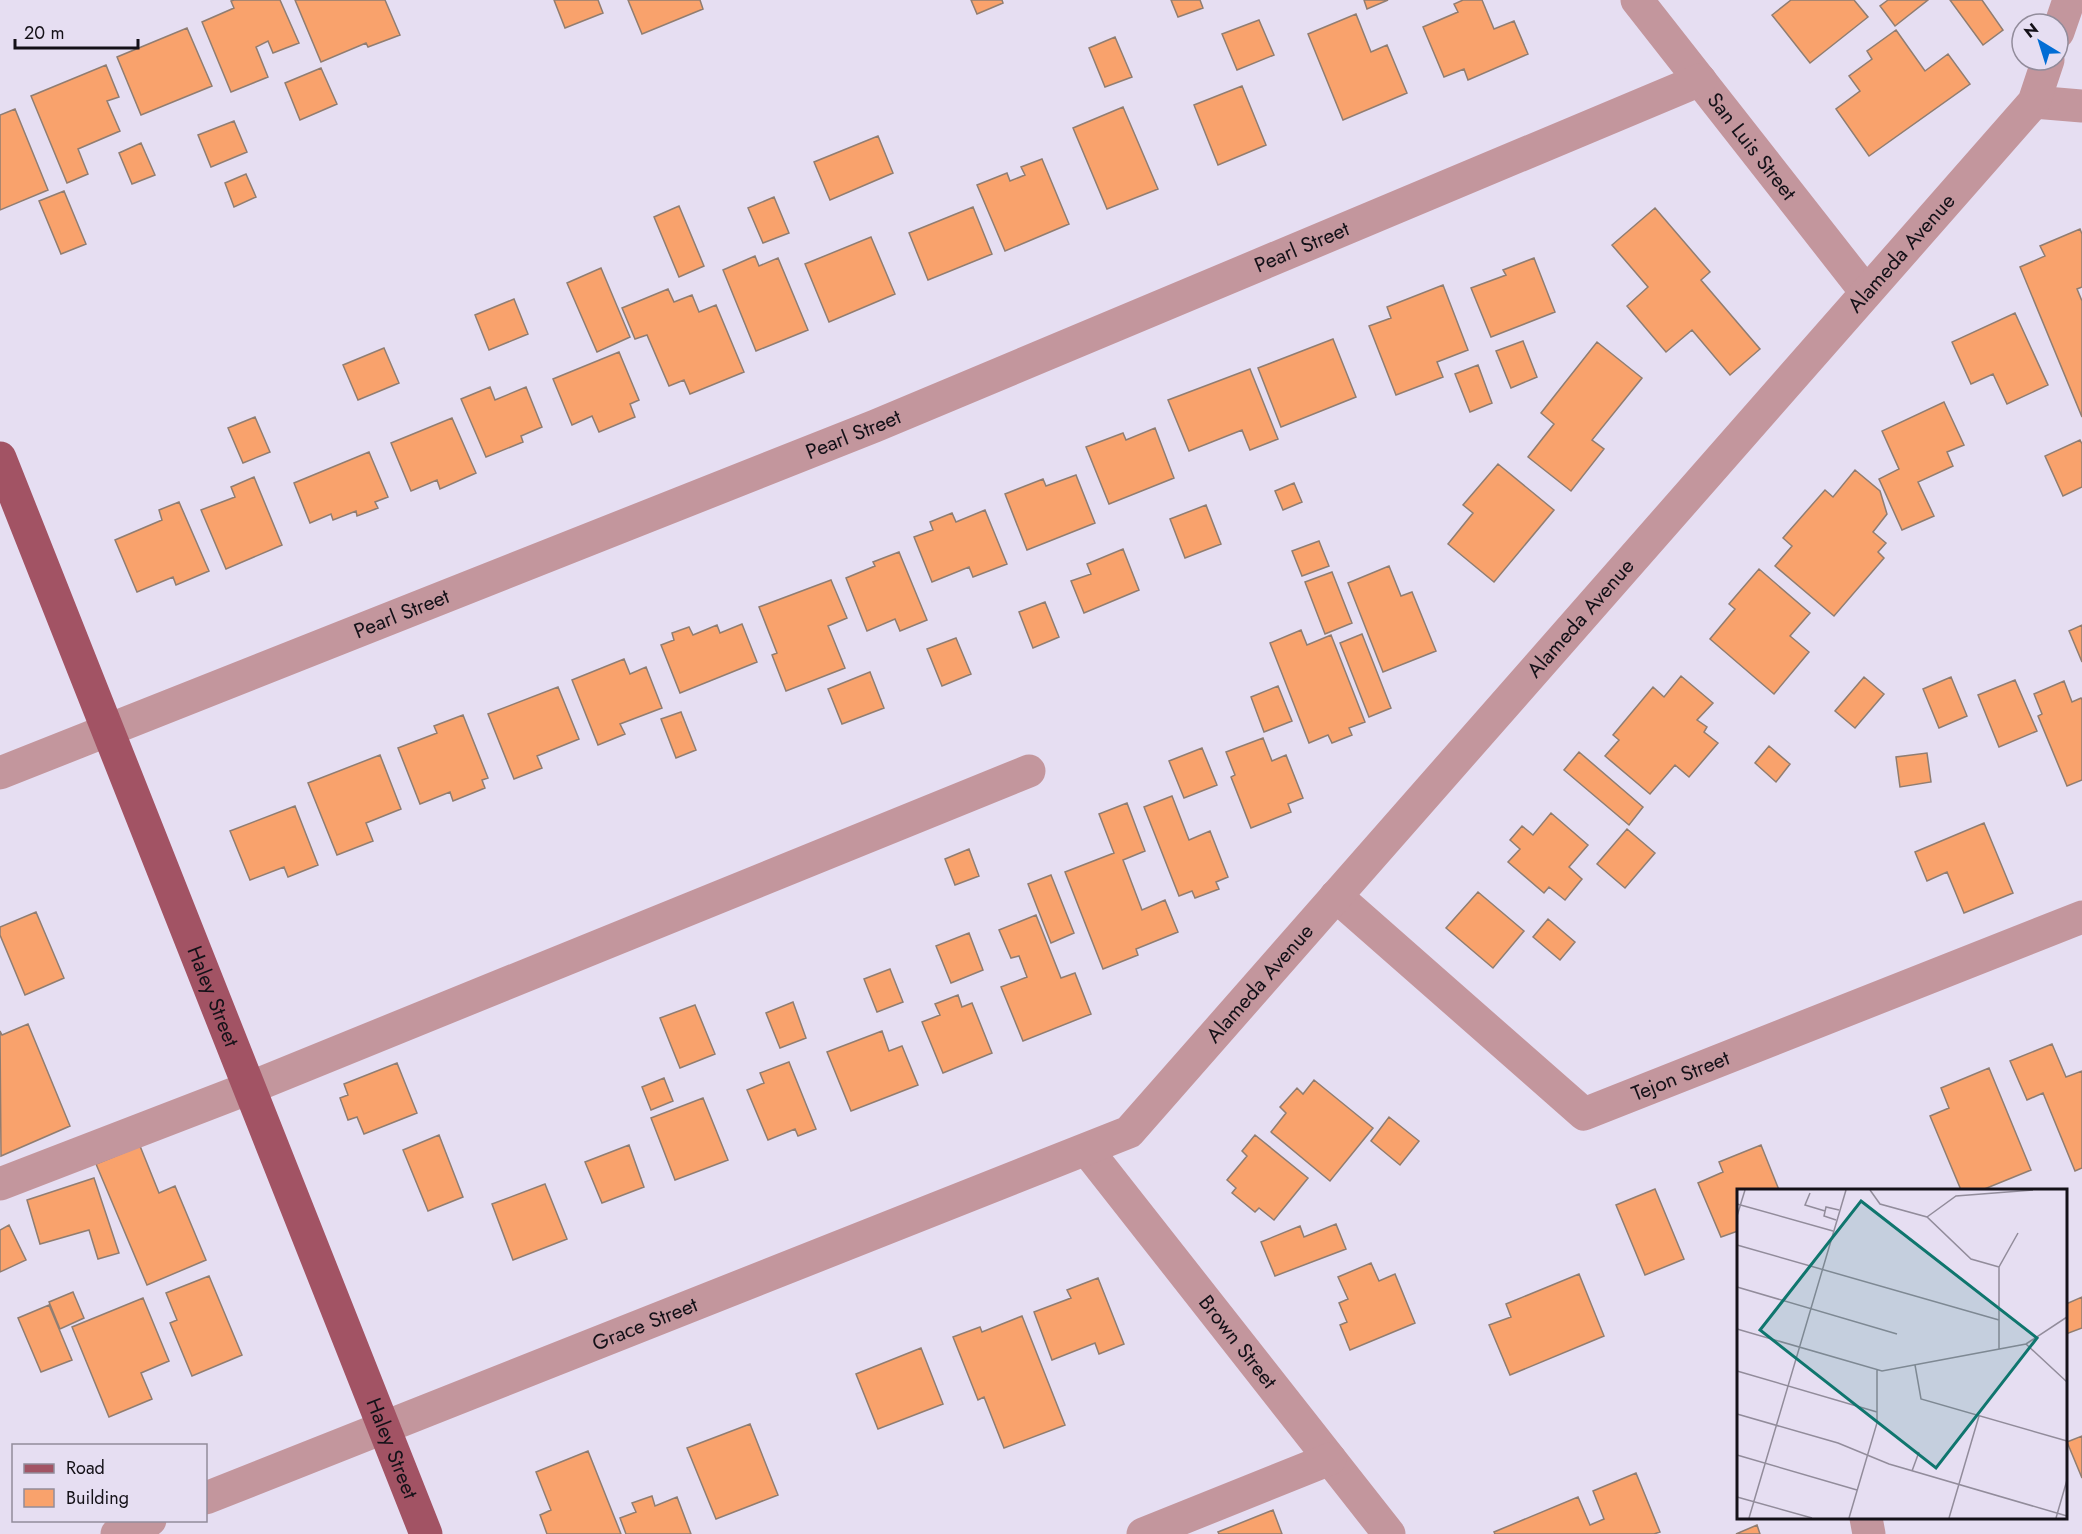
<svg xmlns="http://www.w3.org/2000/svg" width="2082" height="1534" font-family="Jost,sans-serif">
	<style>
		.building { fill: #f9a26c; stroke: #907d71; stroke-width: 1.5 }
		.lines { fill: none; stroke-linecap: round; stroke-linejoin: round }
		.minor { stroke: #c3969d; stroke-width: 33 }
		.major { stroke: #a25364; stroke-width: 33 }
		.labels { text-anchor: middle; stroke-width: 6; stroke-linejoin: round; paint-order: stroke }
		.street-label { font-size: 21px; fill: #141118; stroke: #e6def2 }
		.inset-road { fill: none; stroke: #928c9b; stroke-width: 1.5 }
		.view { fill: #0f766e; fill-opacity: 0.15; stroke: #0f766e; stroke-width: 3 }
		.inset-edge { fill: none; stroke: #141118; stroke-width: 3 }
	</style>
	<rect width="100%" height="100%" fill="#e6def2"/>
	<path class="building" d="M234 0H280L299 43 273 53 268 41 256 47 268 77 231 92 202 22 234 8 231 1Z
		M295 0H385L400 35 368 47 366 43 321 62Z
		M554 0H598L603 13 565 28Z
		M628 0H700L703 9 642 34Z
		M971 0H1002L1003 3 977 14Z
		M1171 0H1200L1203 8 1178 17Z
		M1364 0H1388L1367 9Z
		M1463 0H1482L1494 29 1514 21 1528 54 1468 80 1464 69 1444 77 1423 27 1458 12 1454 4Z
		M1791 0H1854L1868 17 1810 63 1772 15Z
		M1888 0H1928L1895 26 1880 6Z
		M1950 0H1982L2003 30 1983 45Z
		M1356 14 1371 52 1387 45 1407 93 1343 120 1308 34Z
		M1259 20 1274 55 1237 70 1222 34Z
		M187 28 212 86 141 115 117 57Z
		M1896 30 1925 71 1948 54 1970 84 1869 156 1836 109 1860 91 1849 76 1872 59 1867 51Z
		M1115 37 1132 77 1105 87 1089 48Z
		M106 65 119 97 107 101 120 131 78 149 88 174 67 183 31 96Z
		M321 68 337 104 300 120 285 83Z
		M1242 86 1266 145 1218 165 1194 105Z
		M1123 107 1158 189 1107 209 1073 128Z
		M15 109 48 190 0 210V115Z
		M234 121 247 152 211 167 198 135Z
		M878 136 893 173 830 200 814 162Z
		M141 143 155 175 132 184 119 153Z
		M1042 159 1069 224 1005 251 977 185 1007 173 1010 181 1025 175 1021 167Z
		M246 174 256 197 234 207 225 183Z
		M64 191 86 244 61 254 39 201Z
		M774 197 789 233 763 243 748 208Z
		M679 206 704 266 679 277 654 217Z
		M973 207 992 254 928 280 909 233Z
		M1655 208 1710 272 1701 280 1760 349 1730 375 1692 330 1666 352 1627 306 1648 287 1612 245Z
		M2080 229 2082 234V287L2077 289 2082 301V417L2020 267 2045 256 2040 246Z
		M871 237 895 294 829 322 805 264Z
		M755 256 759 266 778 258 808 330 756 351 723 270Z
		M1534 258 1555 312 1491 337 1471 288 1506 275 1503 270Z
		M601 268 630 337 597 352 567 283Z
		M1443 285 1468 350 1437 362 1443 377 1396 395 1369 326 1391 318 1387 307Z
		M668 289 674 302 692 295 699 312 716 305 744 372 690 394 684 380 669 386 647 335 635 339 622 308Z
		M514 299 528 334 489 350 475 315Z
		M2015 313 2048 385 2007 404 1993 374 1971 384 1952 342Z
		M1333 339 1356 397 1281 427 1258 368Z
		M1523 341 1537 377 1511 388 1496 351Z
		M1597 342 1642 378 1592 440 1604 449 1571 491 1528 457 1554 424 1541 413Z
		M384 348 399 383 358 400 343 365Z
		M619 352 639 400 630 404 635 417 599 432 592 416 572 425 553 379Z
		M1478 365 1492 403 1470 412 1455 374Z
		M1250 369 1278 439 1250 450 1242 430 1189 451 1168 400Z
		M490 387 495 400 526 387 542 427 521 436 523 442 486 457 461 399Z
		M1944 402 1964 445 1947 452 1953 466 1918 482 1934 516 1902 530 1879 479 1899 469 1882 431Z
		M255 417 270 452 243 463 228 428Z
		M452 418 476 473 440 489 437 480 411 491 391 443Z
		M1155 428 1174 478 1109 504 1086 447 1123 433 1126 440Z
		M2080 440 2082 444V487L2063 496 2045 456Z
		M369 452 388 497 375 502 378 508 357 516 356 511 333 520 331 514 310 523 294 483Z
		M1498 464 1554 510 1494 582 1448 544 1473 513 1463 505Z
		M1855 470 1880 491 1887 514 1873 532 1886 543 1878 552 1884 558 1834 616 1775 566 1792 546 1783 538 1825 490 1833 497Z
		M1076 475 1095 523 1027 550 1005 494 1043 479 1046 486Z
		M254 477 282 545 226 569 201 510 235 497 231 487Z
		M1294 483 1302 502 1283 510 1275 491Z
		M179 502 209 571 176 585 173 577 137 592 115 540 162 520 159 510Z
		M1206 505 1221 544 1185 558 1170 519Z
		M985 510 1007 564 973 577 969 567 932 582 914 537 933 530 930 522 952 513 956 522Z
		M1319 541 1329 566 1302 576 1292 551Z
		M1123 549 1139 590 1084 613 1071 581 1091 574 1087 564Z
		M899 552 927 620 900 631 895 619 867 631 846 578 875 566 873 562Z
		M1389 566 1401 596 1412 592 1436 651 1383 672 1348 583Z
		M1759 569 1810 613 1790 636 1809 652 1774 694 1710 639 1735 609 1729 604Z
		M1332 572 1352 623 1325 634 1305 582Z
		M831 580 847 618 828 626 845 668 786 691 772 655 777 653 759 607Z
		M1045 602 1059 637 1033 648 1019 612Z
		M742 624 757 662 680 693 661 645 674 640 672 633 689 627 693 635 717 625 720 633Z
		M2082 625V662L2069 631Z
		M1301 630 1307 645 1331 635 1365 722 1349 728 1352 735 1332 743 1328 735 1309 743 1270 643Z
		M1362 634 1391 708 1369 717 1340 643Z
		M956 638 971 674 942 686 927 649Z
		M624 659 630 674 646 667 662 708 620 724 625 734 598 745 572 680Z
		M870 672 884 708 842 724 828 689Z
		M1681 676 1713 703 1697 720 1707 727 1704 732 1718 743 1689 777 1675 765 1650 794 1605 756 1619 740 1613 735 1653 687 1664 697Z
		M1864 677 1884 694 1855 728 1835 711Z
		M1951 677 1967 716 1939 728 1923 689Z
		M2015 680 2037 731 1999 747 1978 695Z
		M2064 681 2072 702 2081 698 2082 700V780L2067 786 2038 716 2042 714 2034 694Z
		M1278 686 1292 721 1264 732 1251 697Z
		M558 687 579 739 537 756 542 768 514 779 488 714Z
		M681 712 696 750 676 758 661 719Z
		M463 715 488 778 482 780 485 788 453 801 450 792 420 804 398 748 437 733 434 726Z
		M1263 738 1272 761 1286 755 1303 798 1288 804 1291 812 1251 828 1231 777 1235 775 1226 752Z
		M1769 746 1790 764 1776 782 1755 763Z
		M1202 748 1217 785 1184 798 1169 761Z
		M1579 752 1643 807 1629 825 1564 770Z
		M1927 753 1931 782 1900 787 1896 757Z
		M380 755 401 809 366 823 373 841 337 855 308 783Z
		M1172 796 1189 840 1210 831 1228 877 1216 882 1219 889 1195 898 1192 891 1179 896 1144 807Z
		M1127 803 1145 851 1123 860 1142 910 1165 900 1178 932 1136 949 1138 955 1103 969 1065 872 1114 853 1099 814Z
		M295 806 318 865 288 877 284 867 250 880 230 831Z
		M1551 813 1588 845 1569 867 1582 879 1565 900 1549 887 1544 893 1508 862 1520 849 1510 840 1522 826 1533 835Z
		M1984 823 2013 893 1964 913 1947 872 1927 881 1915 852Z
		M1627 829 1655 853 1625 888 1597 864Z
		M969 849 979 876 955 885 945 859Z
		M1051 875 1074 933 1051 943 1028 884Z
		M1478 892 1524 931 1493 968 1446 928Z
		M36 912 64 978 25 995 0 935V927Z
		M1036 915 1061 978 1075 973 1091 1014 1023 1041 1001 987 1027 977 1019 956 1011 958 999 930Z
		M1548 919 1575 942 1560 960 1533 937Z
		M969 933 983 970 951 983 936 946Z
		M890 969 903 1002 877 1012 864 979Z
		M958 995 962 1007 972 1003 992 1053 943 1073 922 1022 940 1015 935 1004Z
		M793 1002 806 1038 780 1048 766 1013Z
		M695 1005 715 1054 680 1068 660 1018Z
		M28 1024 70 1126 1 1156 0 1031 2 1035Z
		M882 1031 889 1051 902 1046 918 1085 851 1111 827 1052Z
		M2052 1044 2066 1077 2082 1071V1168L2075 1171 2043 1093 2027 1100 2010 1061Z
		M789 1062 816 1129 798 1136 795 1129 768 1140 747 1090 764 1083 760 1073Z
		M397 1063 417 1113 364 1134 357 1117 348 1120 340 1098 348 1095 344 1084Z
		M1989 1068 2031 1170 1982 1190H1961L1930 1116 1949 1108 1941 1088Z
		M664 1078 673 1101 651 1110 642 1087Z
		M1314 1080 1373 1128 1330 1181 1271 1132 1286 1113 1280 1107 1297 1088 1303 1094Z
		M703 1098 728 1160 675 1180 651 1118Z
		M1389 1117 1419 1141 1400 1165 1371 1141Z
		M439 1135 463 1197 428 1211 403 1150Z
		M1255 1135 1308 1178 1274 1220 1259 1208 1255 1212 1232 1193 1236 1188 1227 1180 1247 1156 1242 1151Z
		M629 1145 644 1187 602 1203 585 1162Z
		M1761 1145 1779 1190H1738V1231L1721 1237 1698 1183 1723 1172 1719 1162Z
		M140 1146 159 1193 175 1186 206 1260 147 1285 96 1164Z
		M94 1178 119 1253 98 1259 89 1230 40 1244 27 1200Z
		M545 1184 567 1239 513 1260 492 1204Z
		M1655 1189 1684 1259 1645 1275 1616 1205Z
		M1336 1224 1346 1249 1275 1276 1261 1242 1300 1226 1304 1237Z
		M9 1225 26 1260 0 1272V1230Z
		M1371 1263 1379 1281 1395 1274 1415 1323 1350 1350 1340 1325 1347 1322 1339 1303 1348 1299 1338 1277Z
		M1579 1274 1604 1336 1510 1375 1489 1325 1511 1317 1506 1304Z
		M209 1276 242 1355 192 1376 170 1323 177 1320 166 1293Z
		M1098 1278 1124 1344 1099 1354 1095 1343 1052 1360 1034 1312 1071 1298 1067 1290Z
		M73 1292 84 1318 60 1329 49 1302Z
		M2082 1297V1328L2066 1334V1304Z
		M143 1298 169 1361 141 1373 152 1399 109 1417 72 1327Z
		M49 1305 72 1360 41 1372 18 1318Z
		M1022 1316 1065 1425 1004 1448 984 1397 978 1400 953 1337 980 1327 982 1332Z
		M921 1348 943 1404 878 1429 856 1374Z
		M750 1424 778 1495 716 1519 687 1448Z
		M2082 1436V1478L2067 1442Z
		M588 1451 621 1534H547L540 1515 551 1510 536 1472Z
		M1636 1473 1660 1532 1654 1534H1495L1494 1532 1578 1497 1590 1525 1604 1519 1593 1491Z
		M652 1496 655 1506 677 1497 691 1534H626L620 1518 636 1512 632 1503Z
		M1273 1510 1282 1534H1219L1218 1532Z
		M1757 1525 1760 1534H1736Z"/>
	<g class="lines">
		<g class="minor">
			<path id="s1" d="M1637 0 1866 292"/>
			<path d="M2058 32 2069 0"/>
			<path d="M2034 102 2082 106"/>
			<path id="s2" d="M0 773 875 426 1700 80"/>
			<path id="s3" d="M1336 896 1584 1114 2082 917"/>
			<path id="s4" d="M1087 1150 1389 1534"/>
			<path d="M0 1184 249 1088 1029 771"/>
			<path id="s5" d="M206 1498 1129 1132 2034 102 2048 60"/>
			<path d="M1866 1518 1869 1534"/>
			<path d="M117 1534 150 1520"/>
			<path d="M1143 1534 1330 1459"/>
		</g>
		<path class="major" id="s6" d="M0 458 426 1534"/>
	</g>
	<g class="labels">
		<g class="street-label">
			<text dy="7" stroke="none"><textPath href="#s1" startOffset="186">San Luis Street</textPath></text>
			<text dy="7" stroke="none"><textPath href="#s2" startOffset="1404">Pearl Street</textPath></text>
			<text dy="7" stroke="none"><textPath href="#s5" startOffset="2163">Alameda Avenue</textPath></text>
			<text dy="7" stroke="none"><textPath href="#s2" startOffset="918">Pearl Street</textPath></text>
			<text dy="7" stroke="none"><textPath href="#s2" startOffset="432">Pearl Street</textPath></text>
			<text dy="7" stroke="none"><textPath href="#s5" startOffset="1677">Alameda Avenue</textPath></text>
			<text dy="7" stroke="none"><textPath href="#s5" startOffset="1191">Alameda Avenue</textPath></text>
			<text dy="7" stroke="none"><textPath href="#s6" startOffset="579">Haley Street</textPath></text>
			<text dy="7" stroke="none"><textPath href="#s3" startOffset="434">Tejon Street</textPath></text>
			<text dy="7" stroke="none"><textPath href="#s5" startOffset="472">Grace Street</textPath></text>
			<text dy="7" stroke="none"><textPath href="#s4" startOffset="244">Brown Street</textPath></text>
			<text dy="7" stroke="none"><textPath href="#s6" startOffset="1065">Haley Street</textPath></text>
		</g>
	</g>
	<g transform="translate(1737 1189)">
		<rect width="330" height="330" fill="#e6def2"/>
		<path class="inset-road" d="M133 1 143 15 190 28 234 70 262 78M73 4 68 16 88 22M0 15 96 42M0 27 8 1M190 28 219 7 296 1M99 31 87 27 89 18 102 21M0 56 262 131M0 98 160 145M0 140 145 182 289 155 330 128M289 155 330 193M262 160V78L281 44M178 176 184 210 330 252M0 182 140 223M0 225 101 254 152 275 330 327M0 266 120 301M175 282 182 263M0 308 75 329M12 329 109 1M112 329 140 234V181M212 329 242 227M319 329 330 291"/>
		<path class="view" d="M124 12 300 149 199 279 23 141Z"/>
		<rect width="330" height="330" class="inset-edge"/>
	</g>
	<rect x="12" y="1444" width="195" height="78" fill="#e6def2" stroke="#928c9b" stroke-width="1.5"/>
	<rect x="24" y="1464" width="30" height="9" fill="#a25364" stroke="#928c9b" stroke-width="1.5"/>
	<text x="66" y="1474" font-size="18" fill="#141118">Road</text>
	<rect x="24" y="1489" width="30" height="18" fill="#f9a26c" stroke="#928c9b" stroke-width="1.5"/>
	<text x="66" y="1504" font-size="18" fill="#141118">Building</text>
	<g transform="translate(2040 42) rotate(322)"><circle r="28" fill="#e6def2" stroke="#928c9b" stroke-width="1.5"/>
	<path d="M0-4.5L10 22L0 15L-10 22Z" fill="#026dd5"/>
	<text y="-9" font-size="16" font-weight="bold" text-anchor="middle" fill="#141118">N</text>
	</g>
	<path d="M15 39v9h123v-9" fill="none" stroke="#141118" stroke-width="3"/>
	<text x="24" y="39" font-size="18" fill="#141118" stroke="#e6def2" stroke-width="4.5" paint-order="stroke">20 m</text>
</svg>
